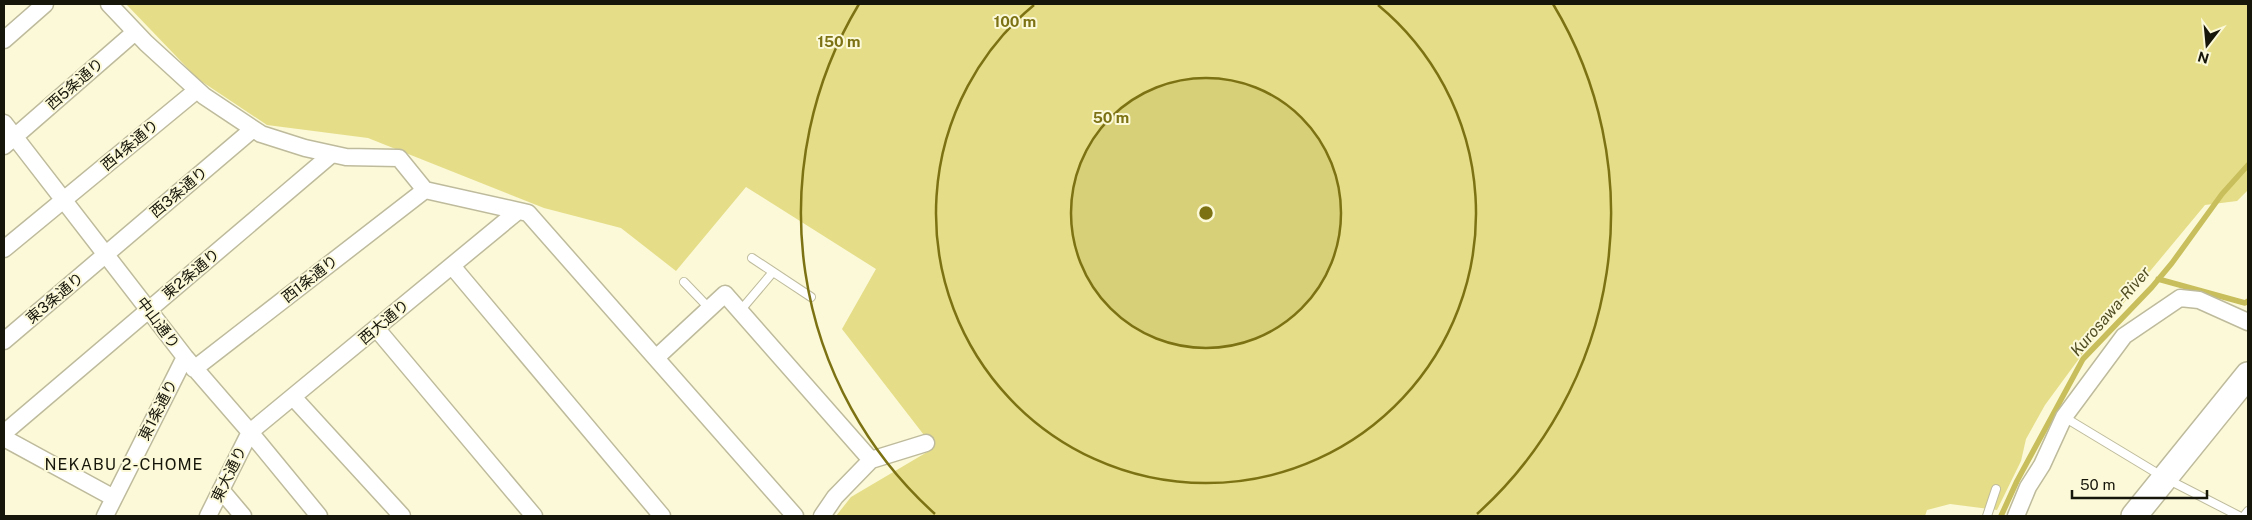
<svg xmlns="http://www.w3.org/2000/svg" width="2252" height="520" font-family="'Public Sans','Noto Sans JP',sans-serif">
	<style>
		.green { fill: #e5dd88 }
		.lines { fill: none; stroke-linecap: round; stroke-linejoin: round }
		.stream { stroke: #c8be5b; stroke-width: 5.5 }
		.lane-casing { stroke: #bebb9c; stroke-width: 10 }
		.street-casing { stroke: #bebb9c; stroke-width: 19 }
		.primary-casing { stroke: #bebb9c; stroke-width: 28 }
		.lane { stroke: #fff; stroke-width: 8 }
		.street { stroke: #fff; stroke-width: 16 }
		.primary { stroke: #fff; stroke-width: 25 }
		.ring { fill: none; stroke: #7c7214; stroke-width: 2.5 }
		.labels { text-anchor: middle; stroke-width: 4; stroke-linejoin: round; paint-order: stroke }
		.street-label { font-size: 15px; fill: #17160a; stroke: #fbf9d8 }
		.water-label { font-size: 16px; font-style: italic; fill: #514d23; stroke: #fbf9d8 }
		.neighbourhood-label { font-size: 16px; letter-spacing: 1px; fill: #17160a; stroke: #fbf9d8 }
		.centre { fill: #7c7214; stroke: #fbf9d8; stroke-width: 2.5 }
		.ring-label { font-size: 15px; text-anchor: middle; font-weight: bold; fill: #7c7214; stroke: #fbf9d8; stroke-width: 4; stroke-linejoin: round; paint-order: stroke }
	</style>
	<rect width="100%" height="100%" fill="#fbf9d8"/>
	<path class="green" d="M126 4H2248V190L2237 201 2205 205 2092 341 2045 405 2026 439 2021 461 1997 510 1950 504 1927 510 1925 516H836L851 497 934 448 842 329 876 269 746 187 676 271 621 228 544 208 368 138 267 125 198 79Z"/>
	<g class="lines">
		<path class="stream" d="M2158 279 2245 303 2248 301
			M2001 516 2017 481 2083 359 2152 287 2172 263 2222 194 2248 165"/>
		<g class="lane-casing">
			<path id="lane" d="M752 258 811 297
				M684 282 710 309
				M740 311 773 272
				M2064 417 2165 478 2239 516
				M1987 516 1996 489
				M2244 516 2248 511"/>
		</g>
		<g class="street-casing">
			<path id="street" d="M109 4 146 43 204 96 261 134 305 148 346 157 399 158 425 190 528 213 795 516
				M4 40 45 4
				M4 123 185 357 250 432 319 516
				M4 146 135 32
				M4 249 197 90
				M452 266 662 516
				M376 328 534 516
				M4 341 253 129
				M657 357 725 294 871 460
				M194 369 425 190
				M293 397 402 516
				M4 433 332 154
				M4 438 114 498
				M221 490 243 516
				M105 516 185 357
				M208 516 250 432 518 211
				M822 516 835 497 871 460 926 443
				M2016 516 2028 487 2042 465 2064 417 2124 336 2180 298 2199 300 2248 322"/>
		</g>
		<g class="primary-casing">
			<path id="primary" d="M2134 516 2248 375"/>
		</g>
		<use href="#lane" class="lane"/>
		<use href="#street" class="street"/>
		<use href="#primary" class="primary"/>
	</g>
	<circle cx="1206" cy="213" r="135" fill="#7c7214" fill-opacity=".12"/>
	<g class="ring">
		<circle cx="1206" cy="213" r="135"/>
		<path d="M1378 5A270 270 0 1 1 1034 5"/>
		<path d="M935 514A405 405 0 0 1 859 4M1553 4A405 405 0 0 1 1477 514"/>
	</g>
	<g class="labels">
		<g class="street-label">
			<text transform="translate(75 84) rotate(-41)" y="5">西5条通り</text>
			<text transform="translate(130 145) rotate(-40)" y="5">西4条通り</text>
			<text transform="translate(179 192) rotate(-40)" y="5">西3条通り</text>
			<text transform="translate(191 274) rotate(-40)" y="5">東2条通り</text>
			<text transform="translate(310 279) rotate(-38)" y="5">西1条通り</text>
			<text transform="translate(55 298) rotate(-40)" y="5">東3条通り</text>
			<text transform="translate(384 322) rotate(-40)" y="5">西大通り</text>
			<text transform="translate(158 323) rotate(53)" y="5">中山通り</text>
			<text transform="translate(158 410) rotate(-63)" y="5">東1条通り</text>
			<text transform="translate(229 474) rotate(-64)" y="5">東大通り</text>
		</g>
		<g class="water-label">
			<text transform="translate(2110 311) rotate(-49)" y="6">Kurosawa-River</text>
		</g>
		<g class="neighbourhood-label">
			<text x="124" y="470">NEKABU 2-CHOME</text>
		</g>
	</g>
	<circle cx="1206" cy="213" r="8" class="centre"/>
	<g class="ring-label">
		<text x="1015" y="27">100 m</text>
		<text x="839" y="47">150 m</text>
		<text x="1111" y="123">50 m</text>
	</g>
	<rect width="2252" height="520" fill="none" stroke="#17160a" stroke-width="10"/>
	<g transform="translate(2207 45) rotate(196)" stroke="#fbf9d8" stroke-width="4" paint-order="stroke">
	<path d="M0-4L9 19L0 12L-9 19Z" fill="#17160a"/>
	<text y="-8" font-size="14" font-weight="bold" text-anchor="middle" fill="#17160a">N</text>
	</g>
	<path d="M2072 490v8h135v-8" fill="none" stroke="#17160a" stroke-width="2.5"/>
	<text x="2080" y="490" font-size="15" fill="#17160a" stroke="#fbf9d8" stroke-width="4" paint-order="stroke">50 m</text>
</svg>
